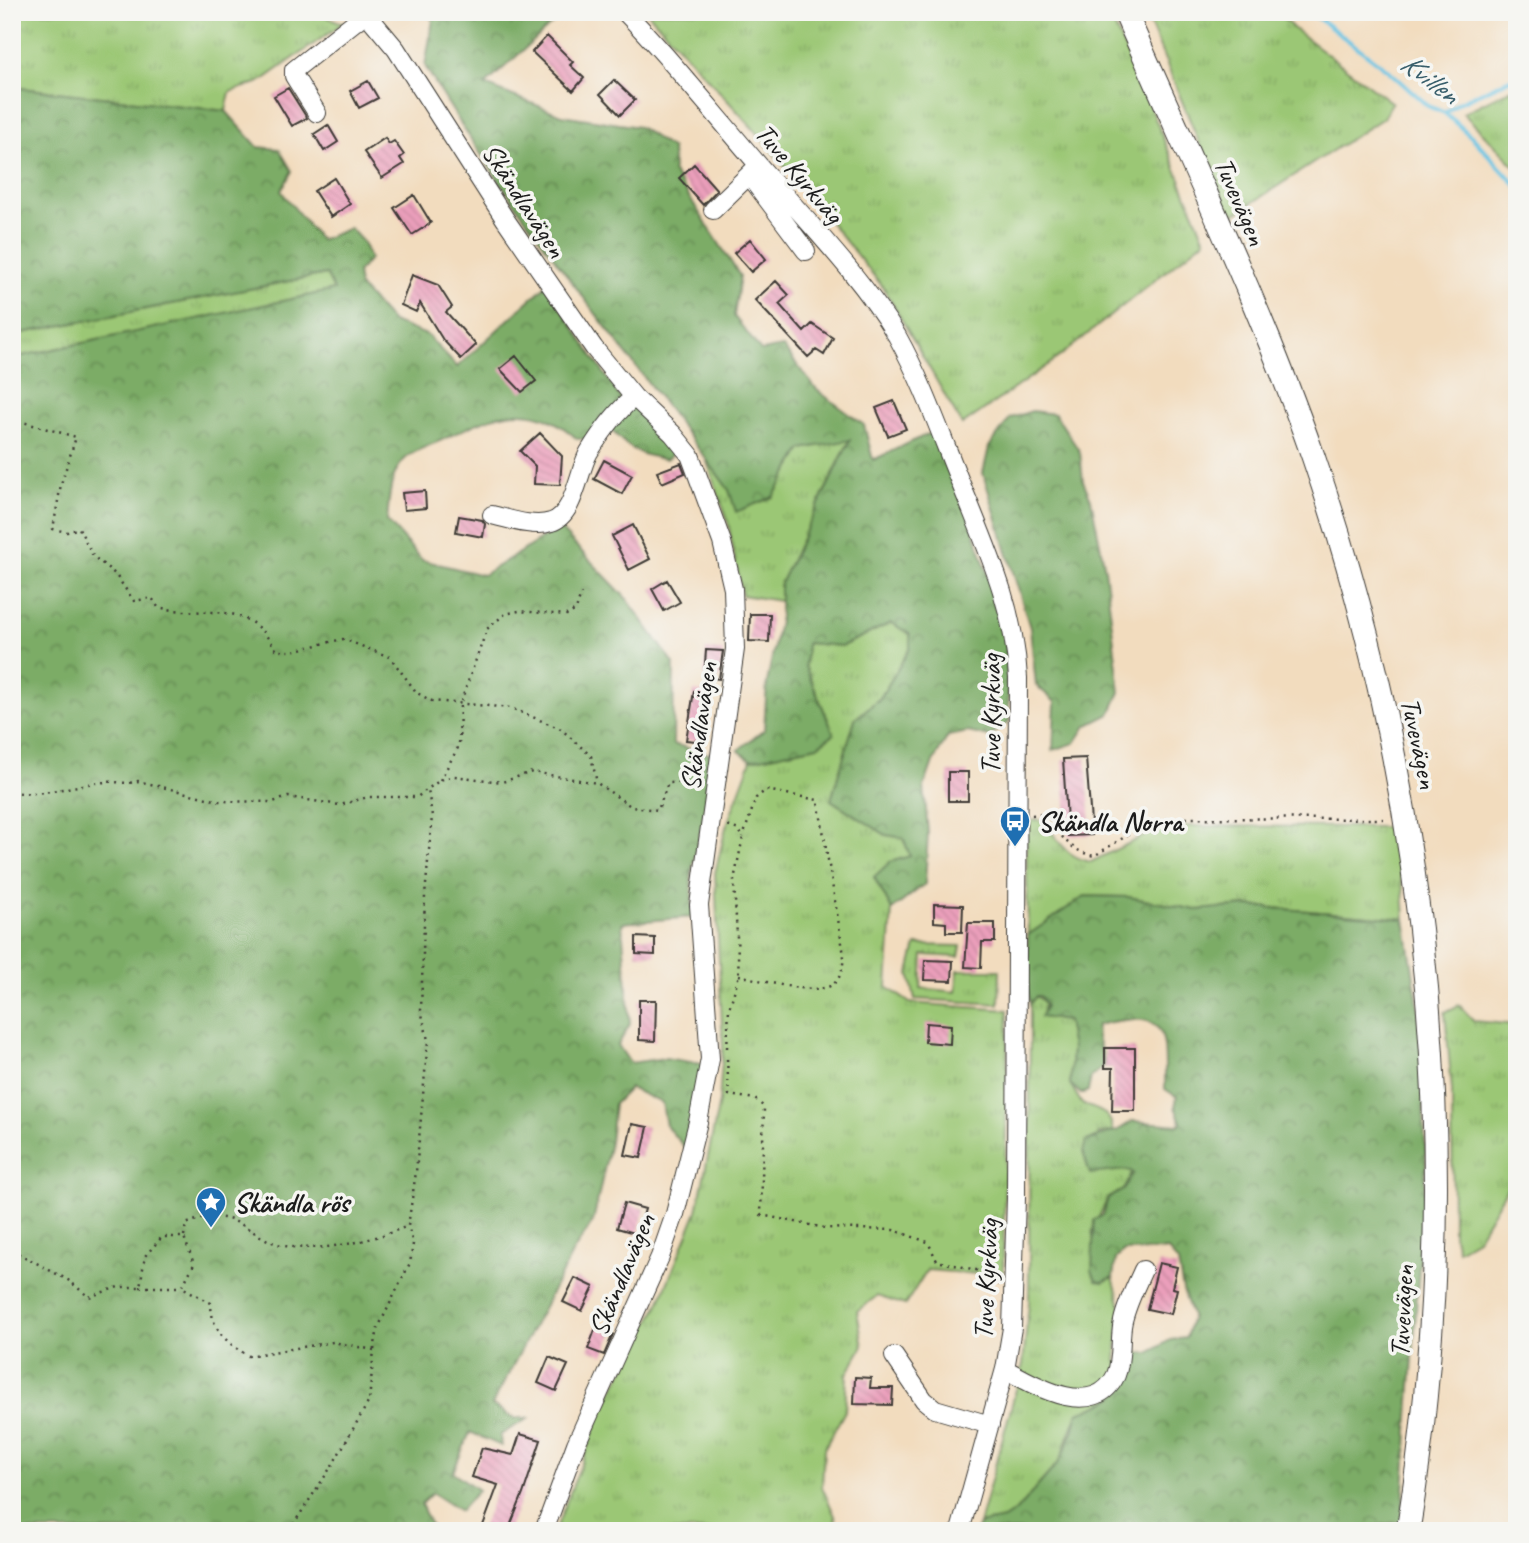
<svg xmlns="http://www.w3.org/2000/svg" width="1529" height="1543" font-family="Caveat,sans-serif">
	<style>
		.grass { fill: url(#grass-tufts); stroke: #5c7248; stroke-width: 2 }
		.forest { fill: url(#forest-crowns); stroke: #4c6441; stroke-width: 2 }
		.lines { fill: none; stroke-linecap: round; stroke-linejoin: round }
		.stream { stroke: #63c1e1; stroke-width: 4.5 }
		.building { fill: url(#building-back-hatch) }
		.minor-casing { stroke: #3c3934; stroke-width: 20 }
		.major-casing { stroke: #3c3934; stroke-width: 25 }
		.path { stroke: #3c3934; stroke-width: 2.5; stroke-dasharray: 2 5; stroke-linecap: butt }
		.minor { stroke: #fff; stroke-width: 18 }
		.major { stroke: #fff; stroke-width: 23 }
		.labels { text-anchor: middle; stroke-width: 7; stroke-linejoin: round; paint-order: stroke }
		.street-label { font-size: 28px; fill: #1c1c1c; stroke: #f6f6f2 }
		.poi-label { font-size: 28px; font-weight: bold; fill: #1c1c1c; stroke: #f6f6f2; text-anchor: start }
		.water-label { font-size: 30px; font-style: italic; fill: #385e6b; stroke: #f6f6f2 }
	</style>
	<defs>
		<pattern id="grass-tufts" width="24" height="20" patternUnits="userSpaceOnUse" patternTransform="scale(1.75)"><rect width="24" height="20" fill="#9bc775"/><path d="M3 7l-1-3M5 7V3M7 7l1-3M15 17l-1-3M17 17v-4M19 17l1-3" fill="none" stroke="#85aa65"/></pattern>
		<pattern id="forest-crowns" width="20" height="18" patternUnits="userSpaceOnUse" patternTransform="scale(1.75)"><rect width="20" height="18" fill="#7cac66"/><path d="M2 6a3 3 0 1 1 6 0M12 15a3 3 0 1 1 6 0" fill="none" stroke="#658b53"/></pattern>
		<pattern id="building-back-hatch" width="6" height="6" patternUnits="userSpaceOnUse" patternTransform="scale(1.75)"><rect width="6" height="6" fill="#eb9fbb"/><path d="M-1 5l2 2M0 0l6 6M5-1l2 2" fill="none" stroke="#c988a0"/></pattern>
	</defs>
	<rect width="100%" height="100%" fill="#f6f6f2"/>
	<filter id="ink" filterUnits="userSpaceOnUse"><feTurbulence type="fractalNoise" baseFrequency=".0143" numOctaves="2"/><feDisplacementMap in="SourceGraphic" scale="14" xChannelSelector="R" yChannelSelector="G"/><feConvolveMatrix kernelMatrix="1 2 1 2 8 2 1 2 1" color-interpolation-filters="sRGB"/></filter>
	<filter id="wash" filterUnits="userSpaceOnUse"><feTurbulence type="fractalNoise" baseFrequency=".00686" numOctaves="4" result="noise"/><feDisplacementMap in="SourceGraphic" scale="28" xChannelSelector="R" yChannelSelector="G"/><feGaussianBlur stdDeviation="1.57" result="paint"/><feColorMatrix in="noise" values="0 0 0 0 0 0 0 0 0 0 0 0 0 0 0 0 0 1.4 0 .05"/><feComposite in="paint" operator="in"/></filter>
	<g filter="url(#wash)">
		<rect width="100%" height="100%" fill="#f2dcbe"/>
		<path class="grass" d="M12 12H314L343 23 260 82 230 92 226 111 12 87Z
			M647 12H1108L1146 96 1205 240 1059 357 962 425 883 287 758 134Z
			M1145 12H1277L1294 29 1392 103 1383 118 1230 217Z
			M1517 86V168L1463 113Z
			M327 274 334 290 12 358V335Z
			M850 439 780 584V601L742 595 728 522 706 459 729 490 736 511 773 497 802 449Z
			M891 623 910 634V648L893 677 880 698 855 719 831 800 886 835 903 837 910 856 874 877 892 910 887 987 910 1003 1008 1010 1003 1276 927 1270 905 1305 877 1296 857 1311 863 1346 847 1374 845 1411 824 1449 822 1487 835 1516 837 1531H555L604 1406 658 1306 697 1211 719 1102 723 1048 715 873 726 827 751 760 817 746 834 734 805 666 807 643 842 646Z
			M1038 819C1060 835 1059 855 1091 862L1164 826 1392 827 1403 889 1405 919 1248 906 1196 910 1129 897 1085 896 1028 935 1026 823Z
			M916 945 961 946 959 957 923 955 921 988 956 992 958 970H1000L999 1004 915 999 909 973Z
			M1036 996 1045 1003 1041 1017 1067 1021 1072 1048 1070 1084 1082 1104C1098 1110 1111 1112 1113 1131L1098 1134 1125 1170 1133 1172 1123 1190 1108 1198 1092 1231 1095 1251 1092 1270 1103 1282 1113 1277 1121 1306 1116 1362H1130C1133 1394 1103 1404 1078 1413L1059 1462 1016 1511 1004 1519 979 1524 1023 1364 1029 1303 1030 1004Z
			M1459 1005 1474 1021 1517 1025 1516 1173 1477 1239 1458 1250 1453 1235 1452 1090 1445 1012Z"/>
		<path class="forest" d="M425 12H565L485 85 562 115 639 127 672 149 673 172 740 276 734 316 761 351 783 347 817 390 864 425 873 460 932 432 965 503 1006 631 1009 722 989 737 968 732 948 736 933 762 924 787 928 833 925 884 892 910 874 877 890 862 910 856 903 838 886 835 831 800 855 719 880 698 893 677 910 648V634L891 623 842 646 807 643 805 666 834 734 817 746 751 760 738 750 764 730 767 683 780 616V584L850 440 802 449 773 497 736 512 729 490C625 349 514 216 425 66L433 20Z
			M12 87 226 111 258 147 279 149 292 171 281 191 320 240 350 228 363 242 370 259 357 273 359 286 392 322 427 335 457 367 546 285 621 399 654 423 677 451 666 459C637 456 626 447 607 425L594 439H577C531 395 493 415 444 439 432 445 414 450 405 459 389 474 389 501 387 521L422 560 483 575 559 528 627 599 674 664 673 744 717 756 691 874 693 917 622 923 630 1024 618 1045 630 1063 665 1058 704 1064 688 1151 666 1126 662 1103 630 1088 614 1104 610 1142 593 1222 574 1250 492 1405 514 1418H529L500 1435 501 1446 470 1432 453 1472 478 1490 460 1511 432 1493 421 1504 433 1531H12V358L334 290 326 274 12 335Z
			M1032 411 1055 414 1080 452 1083 481 1091 499 1105 569 1120 692 1110 714 1086 726 1075 743 1053 750 1055 702 1036 685 1030 628 983 473 989 447 1010 418Z
			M1085 896 1129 897 1196 910 1248 906 1405 919 1419 1011 1426 1163 1402 1521 1351 1531H976L979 1524 1004 1519 1016 1511 1059 1462 1073 1432 1078 1413C1098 1405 1124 1399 1130 1374 1131 1367 1128 1360 1130 1352L1149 1353 1170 1340 1186 1338 1192 1316 1183 1290 1178 1263 1168 1250 1124 1251 1116 1259 1113 1277 1103 1282 1096 1281 1092 1270 1094 1220 1103 1215 1108 1198 1123 1190 1133 1173 1125 1170 1090 1174 1083 1152 1086 1141 1118 1130 1133 1121 1179 1125 1181 1122 1175 1107 1177 1097 1165 1089C1165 1028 1169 1009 1097 1025 1094 1044 1105 1050 1104 1066L1091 1077 1088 1091 1081 1094 1070 1084 1072 1048 1067 1021 1040 1017 1046 1006 1040 996H1036L1030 1004 1026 977 1028 935Z"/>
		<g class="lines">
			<path class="stream" d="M1310 12 1389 71 1428 106 1445 113 1473 138 1517 186
				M1445 113 1458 103 1517 76"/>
		</g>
		<g id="blocks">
			<path class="building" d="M547 36 573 62 570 65 584 78 573 91 532 52Z
				M614 80 635 100 620 115 600 94Z
				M368 81 378 98 359 108 350 91Z
				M288 88 307 118 292 126 274 96Z
				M328 125 338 142 324 151 314 134Z
				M385 138 389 144 394 141 404 155 400 158 404 164 382 178 364 152Z
				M694 164 717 190 703 205 679 178Z
				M334 178 350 204 331 217 314 191Z
				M414 195 431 223 412 235 394 208Z
				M750 239 766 259 751 272 734 253Z
				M412 275 438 285 452 307 446 312 476 345 461 359 443 340 420 303 416 312 401 305Z
				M776 281 789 295 779 304 804 332 812 324 833 338 824 355 816 350 808 357 755 300Z
				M516 356 536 381 522 392 500 369Z
				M894 401 906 429 888 436 876 408Z
				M540 433 562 456 560 485 534 484 535 466 520 451Z
				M604 460 632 475 622 494 594 479Z
				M681 463 685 473 662 483 657 472Z
				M425 491 426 508 404 510 402 493Z
				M459 516 482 520 485 524 483 537 456 532Z
				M633 525 650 559 629 570 612 536Z
				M667 580 680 602 664 611 652 589Z
				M750 614H770L769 642 749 641Z
				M706 650 723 651 719 679 704 677Z
				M694 691 708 693 706 742 686 740Z
				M1086 758 1092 835 1068 836 1063 759Z
				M948 772H968V801H948Z
				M934 904 963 905 962 932H946V923L934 922Z
				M968 923H995V942H982L981 968 965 967Z
				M636 937 655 938V955L636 954Z
				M925 960 953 961 952 981 924 980Z
				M639 1000H656L655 1041 639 1040Z
				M926 1023 951 1025 950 1044 925 1042Z
				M1105 1048H1135V1111H1112L1113 1068H1105Z
				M632 1124 648 1127 641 1158 625 1155Z
				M624 1203 645 1209 638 1234 617 1228Z
				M1159 1263 1177 1267 1172 1288 1177 1289 1171 1314 1147 1309Z
				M575 1278 594 1287 582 1311 563 1302Z
				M596 1327 613 1334 604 1355 588 1349Z
				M549 1357 568 1365 556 1391 538 1383Z
				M855 1377 871 1378 870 1388H893L892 1405 854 1404Z
				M520 1434 541 1440 523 1494 508 1531H481L498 1485 472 1477 482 1448 513 1455Z"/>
		</g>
	</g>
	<g filter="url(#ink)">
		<use href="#blocks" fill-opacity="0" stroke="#3c3934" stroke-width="2"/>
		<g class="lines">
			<g class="minor-casing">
				<path id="minor" d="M365 12 396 49 505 219 594 348 634 397 673 434 690 455 722 542 733 589 735 649 699 905 710 1059 698 1122 675 1214 660 1257 576 1444 544 1531
					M625 12C676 64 720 121 768 176 812 227 862 278 897 336 926 388 945 447 968 501 992 560 1015 614 1018 678L1016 1198 1012 1328 1005 1369 960 1531
					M317 113 294 76V70L366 13
					M749 175 806 251
					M713 210 756 168
					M492 515C509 519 534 528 551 522 575 515 578 471 589 452 602 431 615 413 634 397
					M894 1356 924 1400 935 1409 990 1425
					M1005 1369C1035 1386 1094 1421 1116 1375 1123 1358 1119 1338 1123 1321 1127 1303 1136 1286 1143 1270
					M1385 1531H1394"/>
			</g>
			<g class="major-casing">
				<path id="major" d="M1125 12C1189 159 1260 304 1313 456 1431 798 1466 1173 1408 1531"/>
			</g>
			<path class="path" d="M12 419 76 437 61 484 53 529 67 532 79 528 93 556 115 574 134 601 152 598 158 607C210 620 243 595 277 651H292L343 639 390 657 417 693 432 701 511 708 561 729 591 756 597 783
				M440 780 459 746 460 704 487 629 505 614 519 611 567 615 576 610 581 594
				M12 792C44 797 74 784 106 782 117 781 127 785 138 781L219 801 273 802 288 797 340 805 368 797H417L440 780 454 776 502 782 532 772 597 783 632 807 658 810 668 783 696 782 700 787
				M1032 815 1047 814C1060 835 1068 850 1094 856L1147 823 1170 818 1385 819
				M739 975C759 980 815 996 832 985 842 978 843 966 844 955L818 800 766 790 756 798 743 837
				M727 1048 729 1009 739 975 734 880 743 837 739 830 727 826
				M727 1059 729 1095 755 1099 764 1107 761 1215 825 1228 893 1230 928 1242 937 1261 985 1272 998 1285
				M184 1236 186 1224C239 1201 249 1243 292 1247 331 1251 372 1240 408 1226
				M12 1250 68 1280 89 1297 118 1287H140L145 1256 162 1237H184L194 1264 182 1287 211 1303C211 1331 227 1342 248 1356L333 1342 374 1350 369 1401 333 1464 289 1531
				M140 1287H182
				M374 1350 378 1328 410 1263 413 1244 408 1226 416 1172 428 1040 421 1010 425 896 432 816 428 790"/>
			<use href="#minor" class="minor"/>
			<use href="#major" class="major"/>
		</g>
	</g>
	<defs>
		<g id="bus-pin" transform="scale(1.575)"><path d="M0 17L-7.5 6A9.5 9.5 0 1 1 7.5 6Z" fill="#1f6fb2" stroke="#f6f6f2"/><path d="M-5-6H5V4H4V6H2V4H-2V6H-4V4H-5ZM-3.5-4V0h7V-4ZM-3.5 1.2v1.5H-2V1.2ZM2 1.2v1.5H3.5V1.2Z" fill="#fff"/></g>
		<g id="sight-pin" transform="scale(1.575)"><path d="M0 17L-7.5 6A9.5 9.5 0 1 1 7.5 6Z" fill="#1f6fb2" stroke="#f6f6f2"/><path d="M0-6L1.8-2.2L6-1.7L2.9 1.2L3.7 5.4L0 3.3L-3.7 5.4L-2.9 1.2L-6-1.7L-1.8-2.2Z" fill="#fff"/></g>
	</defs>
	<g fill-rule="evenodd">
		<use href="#bus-pin" x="1015" y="821"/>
		<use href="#sight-pin" x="211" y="1202"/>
	</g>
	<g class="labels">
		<g class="street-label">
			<text transform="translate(800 173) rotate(50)" y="10">Tuve Kyrkväg</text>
			<text transform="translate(525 200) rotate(57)" y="10">Skändlavägen</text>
			<text transform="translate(1241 201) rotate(67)" y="10">Tuvevägen</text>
			<text transform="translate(990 714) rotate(-90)" y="10">Tuve Kyrkväg</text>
			<text transform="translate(698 726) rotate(-82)" y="10">Skändlavägen</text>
			<text transform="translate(1420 743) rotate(78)" y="10">Tuvevägen</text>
			<text transform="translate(621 1274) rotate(-67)" y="10">Skändlavägen</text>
			<text transform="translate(985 1279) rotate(-87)" y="10">Tuve Kyrkväg</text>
			<text transform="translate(1401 1311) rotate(-87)" y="10">Tuvevägen</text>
		</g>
		<g class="poi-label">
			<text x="1038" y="831">Skändla Norra</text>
			<text x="234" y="1212">Skändla rös</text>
		</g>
		<g class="water-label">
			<text transform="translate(1430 78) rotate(37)" y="10">Kvillen</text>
		</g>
	</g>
	<rect width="1529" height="1543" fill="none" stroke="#f6f6f2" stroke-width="42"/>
</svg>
